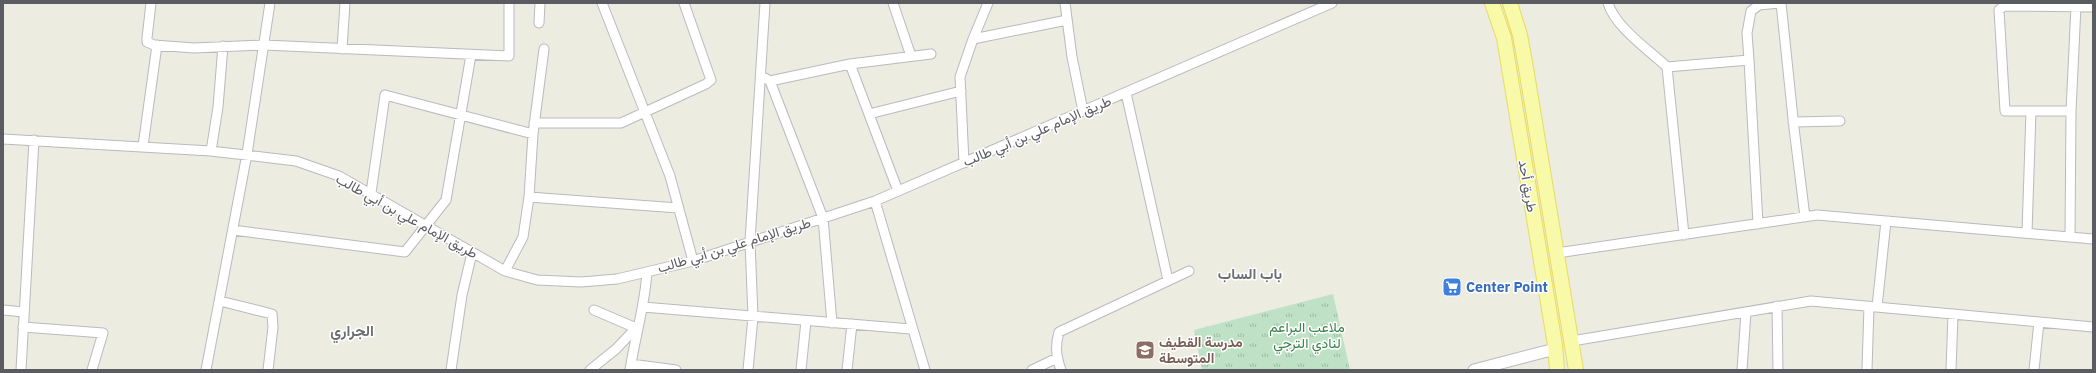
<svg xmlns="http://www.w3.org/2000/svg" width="2096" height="373" font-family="'IBM Plex Sans',Vazirmatn,sans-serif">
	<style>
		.park { fill: url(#park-tufts) }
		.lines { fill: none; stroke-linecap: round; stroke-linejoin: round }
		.minor-casing { stroke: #b9babf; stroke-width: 11 }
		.tertiary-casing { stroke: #b9babf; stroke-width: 13 }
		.primary-casing { stroke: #e8db5e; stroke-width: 16 }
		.minor { stroke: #fff; stroke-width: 9 }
		.tertiary { stroke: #fff; stroke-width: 11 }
		.primary { stroke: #f8faa9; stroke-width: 14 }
		.labels { text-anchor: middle; stroke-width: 3; stroke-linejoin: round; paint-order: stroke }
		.street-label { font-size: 14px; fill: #5a5c61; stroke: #fff }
		.shop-label { font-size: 14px; font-weight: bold; fill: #366cbe; stroke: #fff; text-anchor: start }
		.park-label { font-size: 14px; fill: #39814a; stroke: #fff }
		.education-label { font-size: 14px; font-weight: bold; fill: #785e54; stroke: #fff; text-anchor: start }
		.neighbourhood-label { font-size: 15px; font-weight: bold; fill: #6b6e73; stroke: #fff }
	</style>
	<defs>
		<pattern id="park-tufts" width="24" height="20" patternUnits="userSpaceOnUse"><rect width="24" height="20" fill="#bfe2c6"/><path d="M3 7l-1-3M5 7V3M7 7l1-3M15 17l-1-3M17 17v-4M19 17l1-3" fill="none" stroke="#9ebaa4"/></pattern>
	</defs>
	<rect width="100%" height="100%" fill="#ecece1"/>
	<path class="park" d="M1333 294 1350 370H1202L1194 330Z"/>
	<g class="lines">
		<g class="minor-casing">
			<path id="minor" d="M151 3 147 38V42L154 45 194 48 264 45 509 56V3
				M602 3 670 176 693 261
				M893 3 911 56
				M1065 3 1072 57 1083 111
				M1608 3C1615 27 1649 50 1667 67L1684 235
				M539 23 540 3
				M973 39 1067 20
				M342 49 345 3
				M1749 60 1747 33 1751 11 1759 5 1781 3 1794 128 1805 217
				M850 64 898 191
				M1667 67 1749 60 1758 224
				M765 78 770 81 850 64 931 54
				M770 81 823 218 832 323
				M1126 93 1168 280
				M2071 111 2076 6
				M869 114 961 91
				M1793 122 1840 121
				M534 123H621L706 84 711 80 684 3
				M3 139 211 151 296 161 339 176 505 271 537 280 581 282 617 279 693 261 875 201 1332 3
				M143 146 157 45
				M211 151 218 107 223 46
				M964 163 960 77 973 39 988 3
				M371 193 385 95 533 134
				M529 197 678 208
				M875 201 925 370
				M233 230 405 252 446 200 471 55
				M2027 233 2031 111
				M2070 237 2071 111H2005L1999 10 2004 6 2093 7
				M1557 253 1817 215 2093 239
				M505 271 523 237 529 197 533 134 544 49
				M220 301 272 314 273 327 268 370
				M1777 306 1778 370
				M643 307 911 329
				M1877 307 1886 221
				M3 310 24 312
				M23 327 103 333 92 370
				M1572 341 1811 301 2093 327
				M631 364 676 370
				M21 370 34 140
				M206 370 247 154 270 3
				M451 370 462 295 472 253
				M590 370 616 349 636 328 594 310
				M630 370C635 337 645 305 647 272
				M748 370 753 317 750 241 765 3
				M801 370 806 321
				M847 370 852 324
				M1032 370 1057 358
				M1061 370C1056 356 1055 346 1059 332L1189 271
				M1742 370 1746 312
				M1867 370 1869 306
				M1951 370 1953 314
				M2034 370 2039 322"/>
		</g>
		<g class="tertiary-casing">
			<path id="tertiary" d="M1474 370 1555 349"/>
		</g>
		<g class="primary-casing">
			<path id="primary" d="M1492 3 1504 38 1555 345 1557 370
				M1510 3 1520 35 1525 62 1576 370"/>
		</g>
		<use href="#minor" class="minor"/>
		<use href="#tertiary" class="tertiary"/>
		<use href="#primary" class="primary"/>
	</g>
	<defs>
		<g id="supermarket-square" transform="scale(1)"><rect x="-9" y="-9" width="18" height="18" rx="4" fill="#3f7fe0" stroke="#fff"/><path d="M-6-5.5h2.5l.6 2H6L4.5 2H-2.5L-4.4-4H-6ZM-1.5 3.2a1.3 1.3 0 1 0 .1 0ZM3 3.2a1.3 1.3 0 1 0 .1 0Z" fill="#fff"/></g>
		<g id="school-square" transform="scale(1)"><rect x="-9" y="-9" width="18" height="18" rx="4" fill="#8d6e63" stroke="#fff"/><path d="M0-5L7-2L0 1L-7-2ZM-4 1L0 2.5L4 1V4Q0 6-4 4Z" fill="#fff"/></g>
	</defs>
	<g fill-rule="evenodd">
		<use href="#supermarket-square" x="1452" y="287"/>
		<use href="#school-square" x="1145" y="350"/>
	</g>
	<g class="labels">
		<g class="street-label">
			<text transform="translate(1037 131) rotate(-23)" y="5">طريق الإمام علي بن أبي طالب</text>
			<text transform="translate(1528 186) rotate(80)" y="5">طريق أحد</text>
			<text transform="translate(407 216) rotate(29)" y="5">طريق الإمام علي بن أبي طالب</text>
			<text transform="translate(734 245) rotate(-17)" y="5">طريق الإمام علي بن أبي طالب</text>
		</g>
		<g class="shop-label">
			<text x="1466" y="292">Center Point</text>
		</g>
		<g class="park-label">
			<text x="1307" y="332">ملاعب البراعم<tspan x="1307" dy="16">لنادي الترجي</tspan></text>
		</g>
		<g class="education-label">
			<text x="1159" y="347">مدرسة القطيف<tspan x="1159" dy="16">المتوسطة</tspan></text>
		</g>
		<g class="neighbourhood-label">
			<text x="1250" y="279">باب الساب</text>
			<text x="352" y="336">الجراري</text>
		</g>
	</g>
	<rect width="2096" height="373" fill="none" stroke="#5a5c61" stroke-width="8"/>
</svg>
